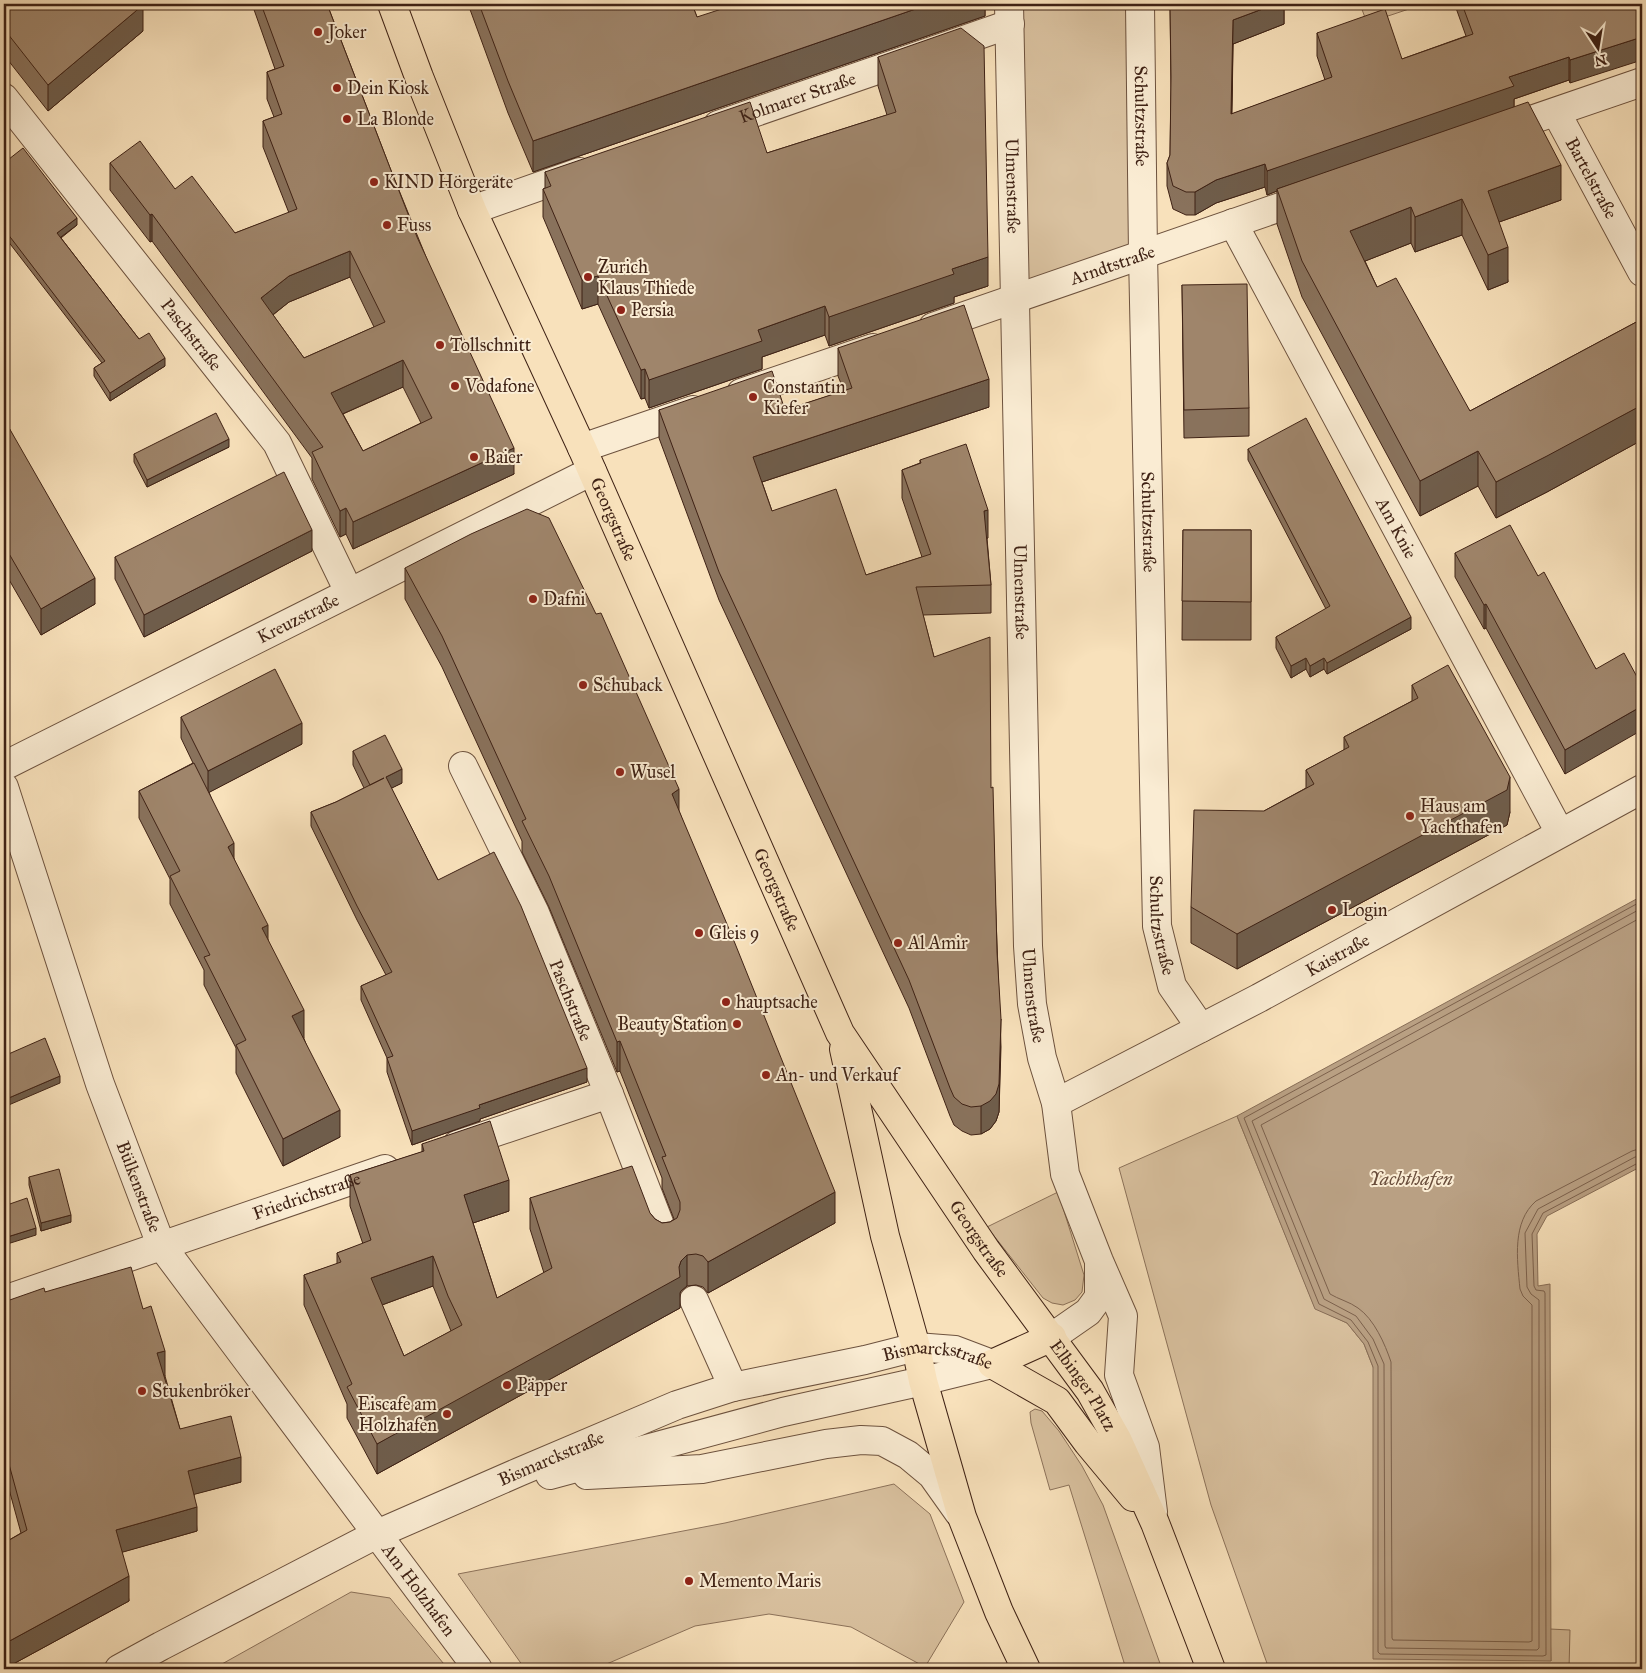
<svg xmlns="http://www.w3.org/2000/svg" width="1646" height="1673" font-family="'IM FELL Great Primer',serif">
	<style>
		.green { fill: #d9c19f; stroke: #8c725a }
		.water { fill: #b9a083; stroke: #886e57 }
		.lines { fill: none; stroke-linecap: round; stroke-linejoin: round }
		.shore { stroke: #7c614c; stroke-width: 1 }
		.minor-casing { stroke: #6d523e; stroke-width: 30 }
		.tertiary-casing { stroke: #6d523e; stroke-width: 30 }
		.primary-casing { stroke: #3f2215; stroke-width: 30 }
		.minor { stroke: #faecd3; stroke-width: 28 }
		.tertiary { stroke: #faecd3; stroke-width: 28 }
		.primary { stroke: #f8e1bb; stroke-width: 28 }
		.wall { fill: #89725c; stroke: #3f2215; fill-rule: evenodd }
		.shaded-wall { fill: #6f5d4b; stroke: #3f2215 }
		.building { fill: #9f856b; stroke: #3f2215; fill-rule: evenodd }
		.poi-dot { fill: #8f2418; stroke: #faecd3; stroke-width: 2 }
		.labels { text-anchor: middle; stroke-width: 4; stroke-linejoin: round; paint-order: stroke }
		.poi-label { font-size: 18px; fill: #3f2215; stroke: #faecd3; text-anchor: start }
		.street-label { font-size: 18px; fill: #3f2215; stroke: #faecd3 }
		.water-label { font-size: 19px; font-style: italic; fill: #6a4e3c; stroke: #faecd3 }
	</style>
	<rect width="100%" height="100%" fill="#f8e1bb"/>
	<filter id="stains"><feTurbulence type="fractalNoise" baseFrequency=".004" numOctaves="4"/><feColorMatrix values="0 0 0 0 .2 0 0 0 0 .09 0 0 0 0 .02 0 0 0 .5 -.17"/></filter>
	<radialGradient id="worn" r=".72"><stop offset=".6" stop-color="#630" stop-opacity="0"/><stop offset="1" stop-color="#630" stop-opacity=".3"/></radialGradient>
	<path class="green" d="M1021 4H1131L1136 243 1024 285Z
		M1360 4H1424L1367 23Z
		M1237 1116 1315 1308 1347 1323 1364 1344 1373 1367 1551 1661 1550 1629 1570 1630 1569 1669H1269L1211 1505 1119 1168Z
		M1058 1192 1084 1275 1082 1292 1075 1300 1063 1305 1052 1303 1043 1298 987 1227Z
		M1035 1409 1042 1411 1059 1431 1082 1466 1103 1505 1162 1669H1126L1069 1485 1050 1490 1031 1423 1030 1412Z
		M894 1484 930 1514 964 1602 925 1667 851 1627 769 1614 695 1626 595 1669H525L458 1574 725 1523Z
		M351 1592 390 1598 448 1669H213Z"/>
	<path class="water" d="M1642 896V1166L1547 1216 1537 1234 1538 1286 1550 1284 1551 1661 1373 1659V1367L1364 1344 1347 1323 1315 1309 1237 1116Z"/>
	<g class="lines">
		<path class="shore" d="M1642 901 1244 1118 1319 1304 1351 1320 1368 1342 1378 1366V1652L1380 1654 1543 1656 1546 1655 1545 1293 1544 1291 1536 1290 1534 1286 1532 1234 1543 1213 1638 1163 1642 1162
			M1642 908 1252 1121 1324 1299 1356 1316 1373 1339 1384 1364 1385 1646 1386 1648 1537 1650 1539 1648V1300L1531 1294 1527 1287 1525 1233 1538 1209 1635 1157 1642 1156
			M1642 917 1261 1125 1330 1294C1338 1299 1350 1302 1358 1308 1374 1319 1385 1344 1391 1362L1392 1638 1393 1640 1529 1642 1532 1641V1305L1523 1296 1520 1289C1517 1259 1512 1222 1536 1201L1632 1151 1642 1148"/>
		<g class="minor-casing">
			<g id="minor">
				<path id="s1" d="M1009 4 1028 946 1032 1004 1042 1058 1056 1103 1065 1174 1099 1261 1123 1316 1119 1375 1145 1447 1153 1512"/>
				<path id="s2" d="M1140 4 1143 254 1157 926 1172 986 1201 1028"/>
				<path id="s3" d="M4 98 277 443 349 592"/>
				<path id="s4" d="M1556 112 1642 272"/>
				<path id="s5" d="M718 125 1010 24"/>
				<path d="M1502 130 1642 82"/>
				<path d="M472 210 580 172"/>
				<path id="s6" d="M1233 223 1560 833"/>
				<path id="s7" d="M933 327 1312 196"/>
				<path d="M741 393 873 348"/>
				<path d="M582 448 693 410"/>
				<path id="s8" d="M4 766 592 471"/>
				<path id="s9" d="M463 766 535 913 609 1094 665 1238"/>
				<path id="s10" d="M4 787 100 1084 161 1245 478 1669"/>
				<path id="s11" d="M1056 1103 1259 998 1642 789"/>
				<path d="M457 1145 609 1094"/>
				<path id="s12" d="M4 1300 385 1169"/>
				<path d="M694 1300 733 1387"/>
				<path d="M1052 1337 1088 1312 1099 1297V1265"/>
			</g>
		</g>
		<g class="tertiary-casing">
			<g id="tertiary">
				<path d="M550 1475 783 1412 923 1381 992 1364"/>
				<path d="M587 1475 702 1469 826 1444 861 1440 882 1441 908 1455 932 1475 959 1513"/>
				<path id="s13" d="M119 1669 161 1646 377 1534 519 1472 677 1405 733 1387 865 1360 916 1347 955 1350 992 1364"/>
			</g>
		</g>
		<g class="primary-casing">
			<g id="primary">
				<path id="s14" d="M392 4 419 77 472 210 582 448 840 1033 986 1250 1090 1391 1117 1439 1155 1523 1211 1669"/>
				<path d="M844 1049 885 1236 916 1347 923 1381 962 1517 999 1612 1026 1669"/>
				<path d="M992 1364 1057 1401 1088 1443 1133 1497"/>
				<path d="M992 1364 1052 1337"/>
			</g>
		</g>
		<use href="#minor" class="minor"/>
		<use href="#tertiary" class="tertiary"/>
		<use href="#primary" class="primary"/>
	</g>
	<path class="wall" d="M4 4 143 31 48 111 4 55Z
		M252 4H327L392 173 514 474 353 549 346 534 340 537 312 479V458L152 241 150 242 110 190V163L175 189 235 233 289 213 263 147V121L274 117 267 99V72L275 69ZM350 277 374 327 304 358 273 315 289 302ZM403 387 421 423 363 451 343 414Z
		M468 4H692L697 17 985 4V16L533 172 508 113Z
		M1170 4H1284V24L1233 44 1232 114 1325 80 1317 56V33L1402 59 1466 36 1456 8V4H1642L1570 83 1569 80 1514 99V107L1561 200 1499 222 1508 282 1488 290 1462 235 1415 252 1411 243 1365 261 1377 287 1470 411 1642 319V440L1547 492 1496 518 1478 486 1420 516 1302 297 1277 224V191L1267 195 1265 187 1216 203 1195 215H1186L1173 209 1167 186V163L1170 155 1171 88Z
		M878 57 988 286 954 297V303L829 346 825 335 762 357V369L649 408 645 398 641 399 598 304 582 309 543 217V189L545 188V172L767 153 887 115 878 86Z
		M4 163 77 225 61 238 139 339 165 366 110 401 94 376V368L102 363 4 236Z
		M1182 285 1249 408V436L1184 438Z
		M838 348 989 407 762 482 772 511 866 575 922 557 902 498V470L920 463V460L988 538H987L991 585V613L923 615 934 657 991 788 1001 1047 999 1112 996 1121 990 1129 981 1134 971 1135 962 1131 954 1125 950 1116 909 1008 719 600 659 438V410H785L844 391 838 376Z
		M4 388 9 423 7 424 95 604 41 635 4 571Z
		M229 447 147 487 134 462V454Z
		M1248 449 1411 629 1327 674 1324 669 1310 677 1306 669 1291 678 1276 648V637L1326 609 1248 460Z
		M1183 530H1251V640H1182Z
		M312 551 144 637 115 579V557Z
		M1455 553 1538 576 1596 669 1565 774 1486 628 1484 629 1455 577Z
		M405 568 679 811 835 1223 708 1293 703 1287 696 1285 687 1286 681 1291 680 1293V1308L377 1474 347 1418V1404L304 1305V1275L337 1264V1253L363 1244 350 1206V1175L422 1152V1144L509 1211 473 1223 497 1298 544 1273 530 1229V1198L650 1213 655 1219 662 1223 670 1222 674 1219 662 1188V1178L620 1071 617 1072 549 907 522 852V841L442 667 405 599ZM433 1286 451 1331 404 1356 382 1305Z
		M1412 685 1510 812 1507 825 1237 969 1191 943V907L1264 811 1306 788V770L1344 750V737L1412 701Z
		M181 717 302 744 209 792 234 859 268 940 340 1137 283 1166 236 1073V1048L204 985V970L170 904V879L139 818V791L193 763 181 738Z
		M353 751 402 783 391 788 438 880 587 1082 480 1119V1121L412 1145 387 1072V1058L361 1000V986L386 975 357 920 311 826V812L336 802 364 788 353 765Z
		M29 1177 71 1222 41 1231 29 1185Z
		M45 1292 143 1309 165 1376 180 1429 241 1482 194 1494 197 1531 122 1552 129 1601 4 1669V1543L21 1533 4 1471V1302Z"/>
	<path class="shaded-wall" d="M930 4H985V16L533 172V141Z
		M1276 4H1284V24L1233 44 1231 137 1233 20Z
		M143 5V31L48 111V85Z
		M1642 37V60L1570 83V60Z
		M1569 57V80L1514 99V110L1277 189V191L1267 195V171L1509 77Z
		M1265 164V187L1216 203 1195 215V192L1216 180Z
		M1561 165V200L1488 226V191Z
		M1462 199V235L1415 252V217Z
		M1411 207V243L1350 267V231Z
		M152 214V241L150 242V215Z
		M77 218V225L57 240V233Z
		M1508 247V282L1488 290V255Z
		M350 251V277L289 302 261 324V298L289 276Z
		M988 257V286L954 297V303L829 346V317L952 269Z
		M598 276V304L582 309V280Z
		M825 306V335L762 357V369L649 408V380L758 330Z
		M165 358V366L110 401V393Z
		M403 360V387L331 419V393Z
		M645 369V398L641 399V370Z
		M989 379V407L753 485V457Z
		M9 396V423L4 426V399Z
		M1642 405V440L1547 492 1496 518V482Z
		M229 439V447L147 487V480Z
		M514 448V474L353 549V522Z
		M1478 451V486L1420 516V481Z
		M346 508V534L340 537V511Z
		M988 510V538L984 539V511Z
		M312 530V551L144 637V615Z
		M95 578V604L41 635V609Z
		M1486 604V628L1484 629V605Z
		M1411 617V629L1327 674V663Z
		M1306 658V669L1291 678V666Z
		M1324 658V669L1310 677V666Z
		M1642 706V730L1565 774V750Z
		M302 723V744L208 793V771Z
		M402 769V783L386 791V777Z
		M1510 777V812L1507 825 1237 969V934Z
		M679 789V820L672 794Z
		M234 843V871L228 847Z
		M268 925V953L262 928Z
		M304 1010V1038L292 1044V1016Z
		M1001 1019 999 1112 996 1121 990 1129 981 1134V1106Z
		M620 1041V1071L617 1072V1042Z
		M587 1068V1082L480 1119V1121L412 1145V1131L479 1105Z
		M60 1076V1083L4 1107V1100Z
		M340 1110V1137L283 1166V1139Z
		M509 1180V1211L464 1226V1195Z
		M835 1192V1223L708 1293V1262Z
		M71 1215V1222L41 1231V1223Z
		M36 1228V1235L4 1245V1238Z
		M687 1255V1286L681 1291 680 1293V1308L377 1474V1444L679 1267 681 1261Z
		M433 1256V1286L371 1309V1278Z
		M165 1351V1376L157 1378V1353Z
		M241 1457V1482L188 1496V1471Z
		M197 1507V1531L116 1554V1530Z
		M129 1576V1601L4 1669V1644Z"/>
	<path class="building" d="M4 4H142L143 5 48 85 4 29Z
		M261 4H327L392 173 417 237 514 448 353 522 346 508 340 511 312 452 323 447 152 214 150 215 110 163 140 141 175 189 192 176 235 233 297 209 263 121 282 114 267 72 284 66ZM350 251 385 322 304 358 261 298 289 276ZM403 360 432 418 363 451 331 393Z
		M479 4H692L697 17 737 4H930L533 141 508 81Z
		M1170 4H1276L1233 20 1231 114 1332 77 1317 33 1385 9 1402 59 1473 34 1462 4H1642V37L1570 60 1569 57 1509 77 1514 86 1267 171 1265 164 1216 180 1195 192H1186L1173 186 1167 163 1170 155 1171 77Z
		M961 28 984 46 988 257 952 269 954 274 829 317 825 306 758 330 762 341 649 380 645 369 641 370 598 276 582 280 543 189 551 186 545 172 750 102 767 153 896 112 878 57Z
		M1528 102 1561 165 1488 191 1508 247 1488 255 1462 199 1415 217 1411 207 1350 231 1377 287 1396 278 1470 411 1642 319V405L1547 456 1496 482 1478 451 1420 481 1302 261 1277 189Z
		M23 148 77 218 57 233 139 339 149 333 165 358 110 393 94 368 105 361 4 229V163Z
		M1247 284 1249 408 1184 410 1182 285Z
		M964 305 989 379 753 457 772 511 836 489 866 575 931 554 902 470 921 463 920 460 966 444 988 510 984 511 991 585 916 587 934 657 990 637 991 788 993 787 997 952 1001 1019 999 1084 996 1094 990 1101 981 1106 971 1107 962 1104 954 1097 950 1088 909 980 719 572 659 410 772 371 785 410 852 388 838 348Z
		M4 388 9 396 4 399Z
		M216 413 229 439 147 480 134 454Z
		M1306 418 1411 617 1327 663 1324 658 1310 666 1306 658 1291 666 1276 637 1330 606 1248 449Z
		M4 419 95 578 41 609 4 545Z
		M284 472 312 530 144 615 115 557Z
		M527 509 549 518 596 614 601 613 679 789 672 794 732 936 835 1192 708 1262 703 1256 696 1254 687 1255 681 1261 679 1267 680 1277 377 1444 347 1387 352 1384 304 1275 341 1262 337 1253 371 1240 350 1175 424 1151 422 1144 490 1121 509 1180 464 1195 497 1298 552 1268 530 1198 632 1166 650 1213 655 1219 662 1223 670 1222 677 1218 680 1210V1202L662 1157 666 1156 620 1041 617 1042 549 876 522 821 526 819 442 636 405 568 471 534ZM433 1256 448 1296 462 1325 404 1356 371 1278Z
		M1510 525 1538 576 1544 572 1596 669 1624 653 1642 686V706L1565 750 1486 604 1484 605 1455 553Z
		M1183 530H1251V602L1182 601Z
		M1448 665 1510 777 1507 790 1237 934 1191 907 1194 810 1264 811 1314 784 1306 770 1349 747 1344 737 1418 698 1412 685Z
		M275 669 302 723 208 771 181 717Z
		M385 735 402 769 386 777 438 880 494 852 521 906 587 1068 479 1105 480 1108 412 1131 387 1058 393 1056 361 986 392 972 357 906 311 812 336 802 384 778 370 785 353 751Z
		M194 763 234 843 228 847 268 925 262 928 304 1010 292 1016 340 1110 283 1139 236 1045 246 1040 204 957 210 955 170 876 180 871 139 791Z
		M45 1038 60 1076 4 1100V1056Z
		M59 1169 71 1215 41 1223 29 1177Z
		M27 1198 36 1228 4 1238V1206Z
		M131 1267 143 1309 151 1306 165 1351 157 1353 180 1429 231 1416 241 1457 188 1471 197 1507 116 1530 129 1576 4 1644V1543L27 1530 4 1446V1302L44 1288 45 1292Z"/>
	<g class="poi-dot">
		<circle cx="318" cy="32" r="5"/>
		<circle cx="337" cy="88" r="5"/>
		<circle cx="347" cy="119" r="5"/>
		<circle cx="374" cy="182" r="5"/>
		<circle cx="387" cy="225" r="5"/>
		<circle cx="588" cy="277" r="5"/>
		<circle cx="621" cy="310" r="5"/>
		<circle cx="440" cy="345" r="5"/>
		<circle cx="455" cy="386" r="5"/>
		<circle cx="753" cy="397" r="5"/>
		<circle cx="474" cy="457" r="5"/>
		<circle cx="533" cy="599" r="5"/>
		<circle cx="583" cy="685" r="5"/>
		<circle cx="620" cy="772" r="5"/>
		<circle cx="1410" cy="816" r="5"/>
		<circle cx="1332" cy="910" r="5"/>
		<circle cx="699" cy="933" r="5"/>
		<circle cx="898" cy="943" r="5"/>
		<circle cx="726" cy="1002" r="5"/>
		<circle cx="737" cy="1024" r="5"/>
		<circle cx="766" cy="1075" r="5"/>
		<circle cx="507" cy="1385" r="5"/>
		<circle cx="142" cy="1391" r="5"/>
		<circle cx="447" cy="1414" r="5"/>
		<circle cx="689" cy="1581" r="5"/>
	</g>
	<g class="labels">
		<g class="poi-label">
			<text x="328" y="38">Joker</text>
			<text x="347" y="94">Dein Kiosk</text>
			<text x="357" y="125">La Blonde</text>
			<text x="384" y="188">KIND Hörgeräte</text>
			<text x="397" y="231">Fuss</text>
			<text x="598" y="273">Zurich<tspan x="598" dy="21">Klaus Thiede</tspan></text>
			<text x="631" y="316">Persia</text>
			<text x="450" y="351">Tollschnitt</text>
			<text x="465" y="392">Vodafone</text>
			<text x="763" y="393">Constantin<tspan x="763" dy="21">Kiefer</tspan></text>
			<text x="484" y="463">Baier</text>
			<text x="543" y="605">Dafni</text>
			<text x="593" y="691">Schuback</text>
			<text x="630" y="778">Wusel</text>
			<text x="1420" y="812">Haus am<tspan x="1420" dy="21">Yachthafen</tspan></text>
			<text x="1342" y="916">Login</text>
			<text x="709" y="939">Gleis 9</text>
			<text x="908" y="949">Al Amir</text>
			<text x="736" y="1008">hauptsache</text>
			<text x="727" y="1030" text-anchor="end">Beauty Station</text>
			<text x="776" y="1081">An- und Verkauf</text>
			<text x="517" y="1391">Päpper</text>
			<text x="152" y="1397">Stukenbröker</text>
			<text x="437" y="1410" text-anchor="end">Eiscafe am<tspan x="437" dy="21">Holzhafen</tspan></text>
			<text x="699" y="1587">Memento Maris</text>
		</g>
		<g class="street-label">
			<text dy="6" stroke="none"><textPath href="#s5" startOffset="84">Kolmarer Straße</textPath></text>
			<text dy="6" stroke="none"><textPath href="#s2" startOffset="112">Schultzstraße</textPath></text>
			<text dy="6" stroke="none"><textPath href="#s4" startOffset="75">Bartelstraße</textPath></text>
			<text dy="6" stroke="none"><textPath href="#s1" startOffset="182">Ulmenstraße</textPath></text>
			<text dy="6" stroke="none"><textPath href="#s7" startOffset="190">Arndtstraße</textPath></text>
			<text dy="6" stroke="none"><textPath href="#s3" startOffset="302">Paschstraße</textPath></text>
			<text dy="6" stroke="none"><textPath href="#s14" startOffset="561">Georgstraße</textPath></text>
			<text dy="6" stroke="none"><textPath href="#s2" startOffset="518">Schultzstraße</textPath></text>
			<text dy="6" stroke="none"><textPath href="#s6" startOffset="346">Am Knie</textPath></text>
			<text dy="6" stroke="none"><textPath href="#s1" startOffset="588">Ulmenstraße</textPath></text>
			<text dy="6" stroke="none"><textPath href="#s8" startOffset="329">Kreuzstraße</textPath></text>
			<text dy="6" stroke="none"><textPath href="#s14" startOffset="966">Georgstraße</textPath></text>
			<text dy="6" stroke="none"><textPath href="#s2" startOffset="922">Schultzstraße</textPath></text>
			<text dy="6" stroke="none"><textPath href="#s11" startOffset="318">Kaistraße</textPath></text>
			<text dy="6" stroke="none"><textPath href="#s1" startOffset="992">Ulmenstraße</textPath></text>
			<text dy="6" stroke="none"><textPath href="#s9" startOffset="258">Paschstraße</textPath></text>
			<text dy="6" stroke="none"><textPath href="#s10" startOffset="422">Bülkenstraße</textPath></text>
			<text dy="6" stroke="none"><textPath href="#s12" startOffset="320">Friedrichstraße</textPath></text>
			<text dy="6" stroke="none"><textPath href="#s14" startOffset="1371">Georgstraße</textPath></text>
			<text dy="6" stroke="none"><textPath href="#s13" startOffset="886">Bismarckstraße</textPath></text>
			<text dy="6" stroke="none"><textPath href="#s14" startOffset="1551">Elbinger Platz</textPath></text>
			<text dy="6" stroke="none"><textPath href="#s13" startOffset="481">Bismarckstraße</textPath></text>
			<text dy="6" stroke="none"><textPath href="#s10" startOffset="915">Am Holzhafen</textPath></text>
		</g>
		<g class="water-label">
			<text x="1411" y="1185">Yachthafen</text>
		</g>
	</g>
	<rect width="1646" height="1673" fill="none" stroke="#f8e1bb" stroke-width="20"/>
	<rect x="5" y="5" width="1636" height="1663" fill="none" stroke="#3f2215" stroke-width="2.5"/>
	<rect x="10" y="10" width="1626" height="1653" fill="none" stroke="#3f2215"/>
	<g transform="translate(1598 48) rotate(168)" stroke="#faecd3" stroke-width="4" paint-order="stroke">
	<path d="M0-4L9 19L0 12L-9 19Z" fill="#3f2215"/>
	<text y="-8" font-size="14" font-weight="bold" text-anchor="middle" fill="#3f2215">N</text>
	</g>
	<rect width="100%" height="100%" filter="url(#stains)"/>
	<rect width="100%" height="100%" fill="url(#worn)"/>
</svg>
